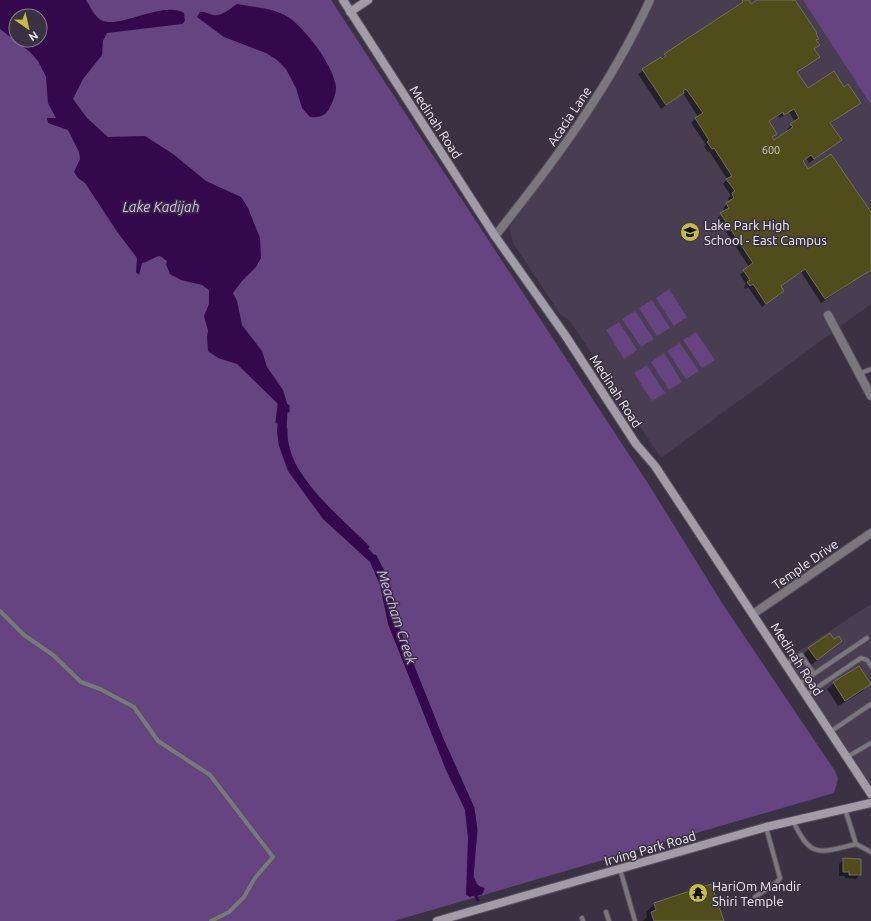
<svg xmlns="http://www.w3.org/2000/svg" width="871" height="921" font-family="Ubuntu,sans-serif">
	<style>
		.built { fill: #483d51 }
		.green { fill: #654481; fill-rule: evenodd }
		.water { fill: #33084d; fill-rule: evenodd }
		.shadow { fill: #0007; fill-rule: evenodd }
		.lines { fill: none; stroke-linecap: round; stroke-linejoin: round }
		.stream { stroke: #33084d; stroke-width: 3 }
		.building { fill: #504d1b; stroke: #70705c; fill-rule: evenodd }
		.lane-casing { stroke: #58505f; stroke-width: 6 }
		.street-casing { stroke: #58505f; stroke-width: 10 }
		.secondary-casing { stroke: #58505f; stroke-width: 10 }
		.lane { stroke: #7b777f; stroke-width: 4 }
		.street { stroke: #7b777f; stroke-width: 8 }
		.secondary { stroke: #a29ba8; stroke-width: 8 }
		.labels { text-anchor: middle; stroke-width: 3; stroke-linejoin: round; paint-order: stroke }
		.number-label { font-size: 11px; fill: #cac6c1 }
		.street-label { font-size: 13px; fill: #f3eef8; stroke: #3a3242 }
		.poi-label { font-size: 13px; fill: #f3eef8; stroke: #3a3242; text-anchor: start }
		.water-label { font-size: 14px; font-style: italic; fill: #d5b6f2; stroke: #3a3242 }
	</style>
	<rect width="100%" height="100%" fill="#3a3242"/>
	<path class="built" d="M656 0H871V304L661 458 570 321 560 314 513 243 509 228 600 100Z
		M871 604V785L787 659Z"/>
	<path class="green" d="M0 0H331L649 485 724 606 835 771 838 779 834 793 394 921H0ZM16 16H40V40H16Z
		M803 0H871V105Z
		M669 289 687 317 674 326 656 298Z
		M652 300 670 328 657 336 639 308Z
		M635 311 654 339 641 347 622 319Z
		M619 322 637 350 624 359 606 330Z
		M696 332 715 360 702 368 683 340Z
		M680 343 699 371 686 379 667 351Z
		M664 353 682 382 669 390 651 362Z
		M647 365 665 393 652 401 634 373Z"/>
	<path class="water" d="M0 0H86C90 6 94 16 101 20 118 30 163 0 184 13L185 21 182 24 107 33 103 41 102 55 83 79 73 99 87 118 108 137 145 136 173 154 206 181 241 197 248 208 260 238 261 258 256 267 242 281 233 293 237 301 242 325 262 351 267 367 283 390 288 406 286 435 288 449 294 463 323 504 355 534 378 559 388 581 393 613 399 631 442 739 473 808 476 830 472 877V880L483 889 481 893 470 897 466 895 468 838 465 810 446 770 388 624 380 585 370 562 323 519 288 471 279 446 277 432 279 405 237 364 218 358 208 351 207 337 208 331 204 316 209 304V290L202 285 181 280 170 274 166 264 167 261 160 256C153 257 149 262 142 263L139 275 136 272 137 258 118 233 85 183 78 178 74 172 80 159 79 152 68 130 48 123 47 118H56L48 103 46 77 38 61 30 52 0 29ZM16 16H40V40H16Z
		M237 4C253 7 275 8 288 17 305 28 334 66 336 87 336 94 333 101 330 107 326 116 319 118 310 117L302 108 296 88 286 69 277 60 266 53 224 37 197 17 200 12C205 11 208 14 213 15 221 17 231 8 237 4Z"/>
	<path class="shadow" d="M745 0H748L751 5 759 0H792L818 45 814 50 818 57 796 72 808 90 844 88 860 103 830 124 840 140 809 163 807 159 802 162 808 170 871 215V270L821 303 801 272 780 287 783 291 762 307 748 287 745 289 744 287 746 284 740 275 749 267 717 218 725 211 723 208 730 202 728 198 731 196 723 184 727 179 709 151 708 152 704 146 706 145 691 123 698 117 683 93 661 109 638 74ZM789 112 795 122 787 129 788 131 774 141 772 138 776 134 768 122 778 116 780 118Z
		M834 641H841L810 666 803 655 809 648Z
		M834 683 869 684 863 691 838 706 827 689Z
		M844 860 860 874 856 879 845 878V876H839V864Z
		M655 904 722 921H643L647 917 646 912Z"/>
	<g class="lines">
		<path class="stream" d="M277 422 279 405 288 406V411
			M286 429C284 478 339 516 368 547
			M375 556 388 581 392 601
			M393 611 399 631 442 739 473 808 476 830 472 877 475 883
			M478 900 475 895 481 893 483 889 481 888"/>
	</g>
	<path class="building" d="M742 0H749L751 4 757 0H795L817 33 816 34 819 39 816 40 820 45 814 49 820 57 797 72 808 88 834 71 844 87 848 84 861 103 830 123 842 140 814 159 811 155 803 161 808 169 831 154 871 212V270L825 299 805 269 781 286 784 291 766 304 753 284 750 286 747 282 750 280 743 270 753 263 720 213 729 208 726 203 734 198 732 193 735 191 726 179 732 176 714 148 712 149 707 142 709 140 695 118 703 113 686 89 683 91 684 93 666 105 642 69 661 57 662 59 666 56 664 54 743 2ZM794 109 799 118 790 124 793 127 774 140 772 137 777 134 769 121 783 112 784 115Z
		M830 633 834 639 839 636 842 641 817 660 808 648Z
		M859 666 871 684 845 701 833 682Z
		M843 858 861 859V875H849V872H843Z
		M711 884 724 921H654L651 912 656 910 654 903Z"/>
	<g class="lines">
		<g class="lane-casing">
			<path id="lane" d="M859 374 871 369
				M0 611 24 635 53 655 81 682 100 689 134 707 158 741 210 775 273 857 255 878 244 897 229 912 211 921
				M786 664 801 655 814 674
				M799 684 867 638
				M806 695 861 658 867 660 871 666
				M830 732 871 704
				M847 757 871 743
				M845 809 856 844
				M793 821C811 859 819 853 856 844L871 852
				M620 869 635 921
				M755 897 777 882 780 878 766 827
				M606 912 609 921
				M582 918 583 921"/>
		</g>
		<g class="street-casing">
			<path id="street" d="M495 236C554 162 610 87 650 0
				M828 315 871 396
				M753 614 871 533"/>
		</g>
		<g class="secondary-casing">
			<path id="secondary" d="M343 0 495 236 565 335 636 444 655 466 871 794
				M350 12 368 0
				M437 921 766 827 871 803"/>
		</g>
		<use href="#lane" class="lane"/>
		<use href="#street" class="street"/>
		<use href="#secondary" class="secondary"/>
	</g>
	<defs>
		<g id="school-disc" transform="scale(1)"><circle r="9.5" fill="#c4bc3d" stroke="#3a3242"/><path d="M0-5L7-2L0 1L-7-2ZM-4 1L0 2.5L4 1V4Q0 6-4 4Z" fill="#111"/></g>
		<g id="temple-disc" transform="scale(1)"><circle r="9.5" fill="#c4bc3d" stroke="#3a3242"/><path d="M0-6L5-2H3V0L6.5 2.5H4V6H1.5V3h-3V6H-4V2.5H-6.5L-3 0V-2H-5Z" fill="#111"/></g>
	</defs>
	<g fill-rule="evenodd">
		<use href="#school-disc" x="690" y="232"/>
		<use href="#temple-disc" x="698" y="893"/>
	</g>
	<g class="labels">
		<g class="number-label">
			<text x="771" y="154">600</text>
		</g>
		<g class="street-label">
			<text transform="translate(569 116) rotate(-56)" y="5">Acacia Lane</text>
			<text transform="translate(436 122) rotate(57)" y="5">Medinah Road</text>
			<text transform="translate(616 391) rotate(57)" y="5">Medinah Road</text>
			<text transform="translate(805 564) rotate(-35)" y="5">Temple Drive</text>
			<text transform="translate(797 659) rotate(57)" y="5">Medinah Road</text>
			<text transform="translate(650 848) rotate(-16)" y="5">Irving Park Road</text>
		</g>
		<g class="poi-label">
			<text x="704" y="230">Lake Park High<tspan x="704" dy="15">School - East Campus</tspan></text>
			<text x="712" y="891">HariOm Mandir<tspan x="712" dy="15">Shiri Temple</tspan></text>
		</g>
		<g class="water-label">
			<text x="161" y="212">Lake Kadijah</text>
			<text transform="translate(397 617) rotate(72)" y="5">Meacham Creek</text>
		</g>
	</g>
	<g transform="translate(28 28) rotate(146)"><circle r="19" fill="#3a3242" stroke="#847d8b"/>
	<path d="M0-3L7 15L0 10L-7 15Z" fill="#c4bc3d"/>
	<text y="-6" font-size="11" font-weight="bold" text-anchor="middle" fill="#f3eef8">N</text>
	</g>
</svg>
